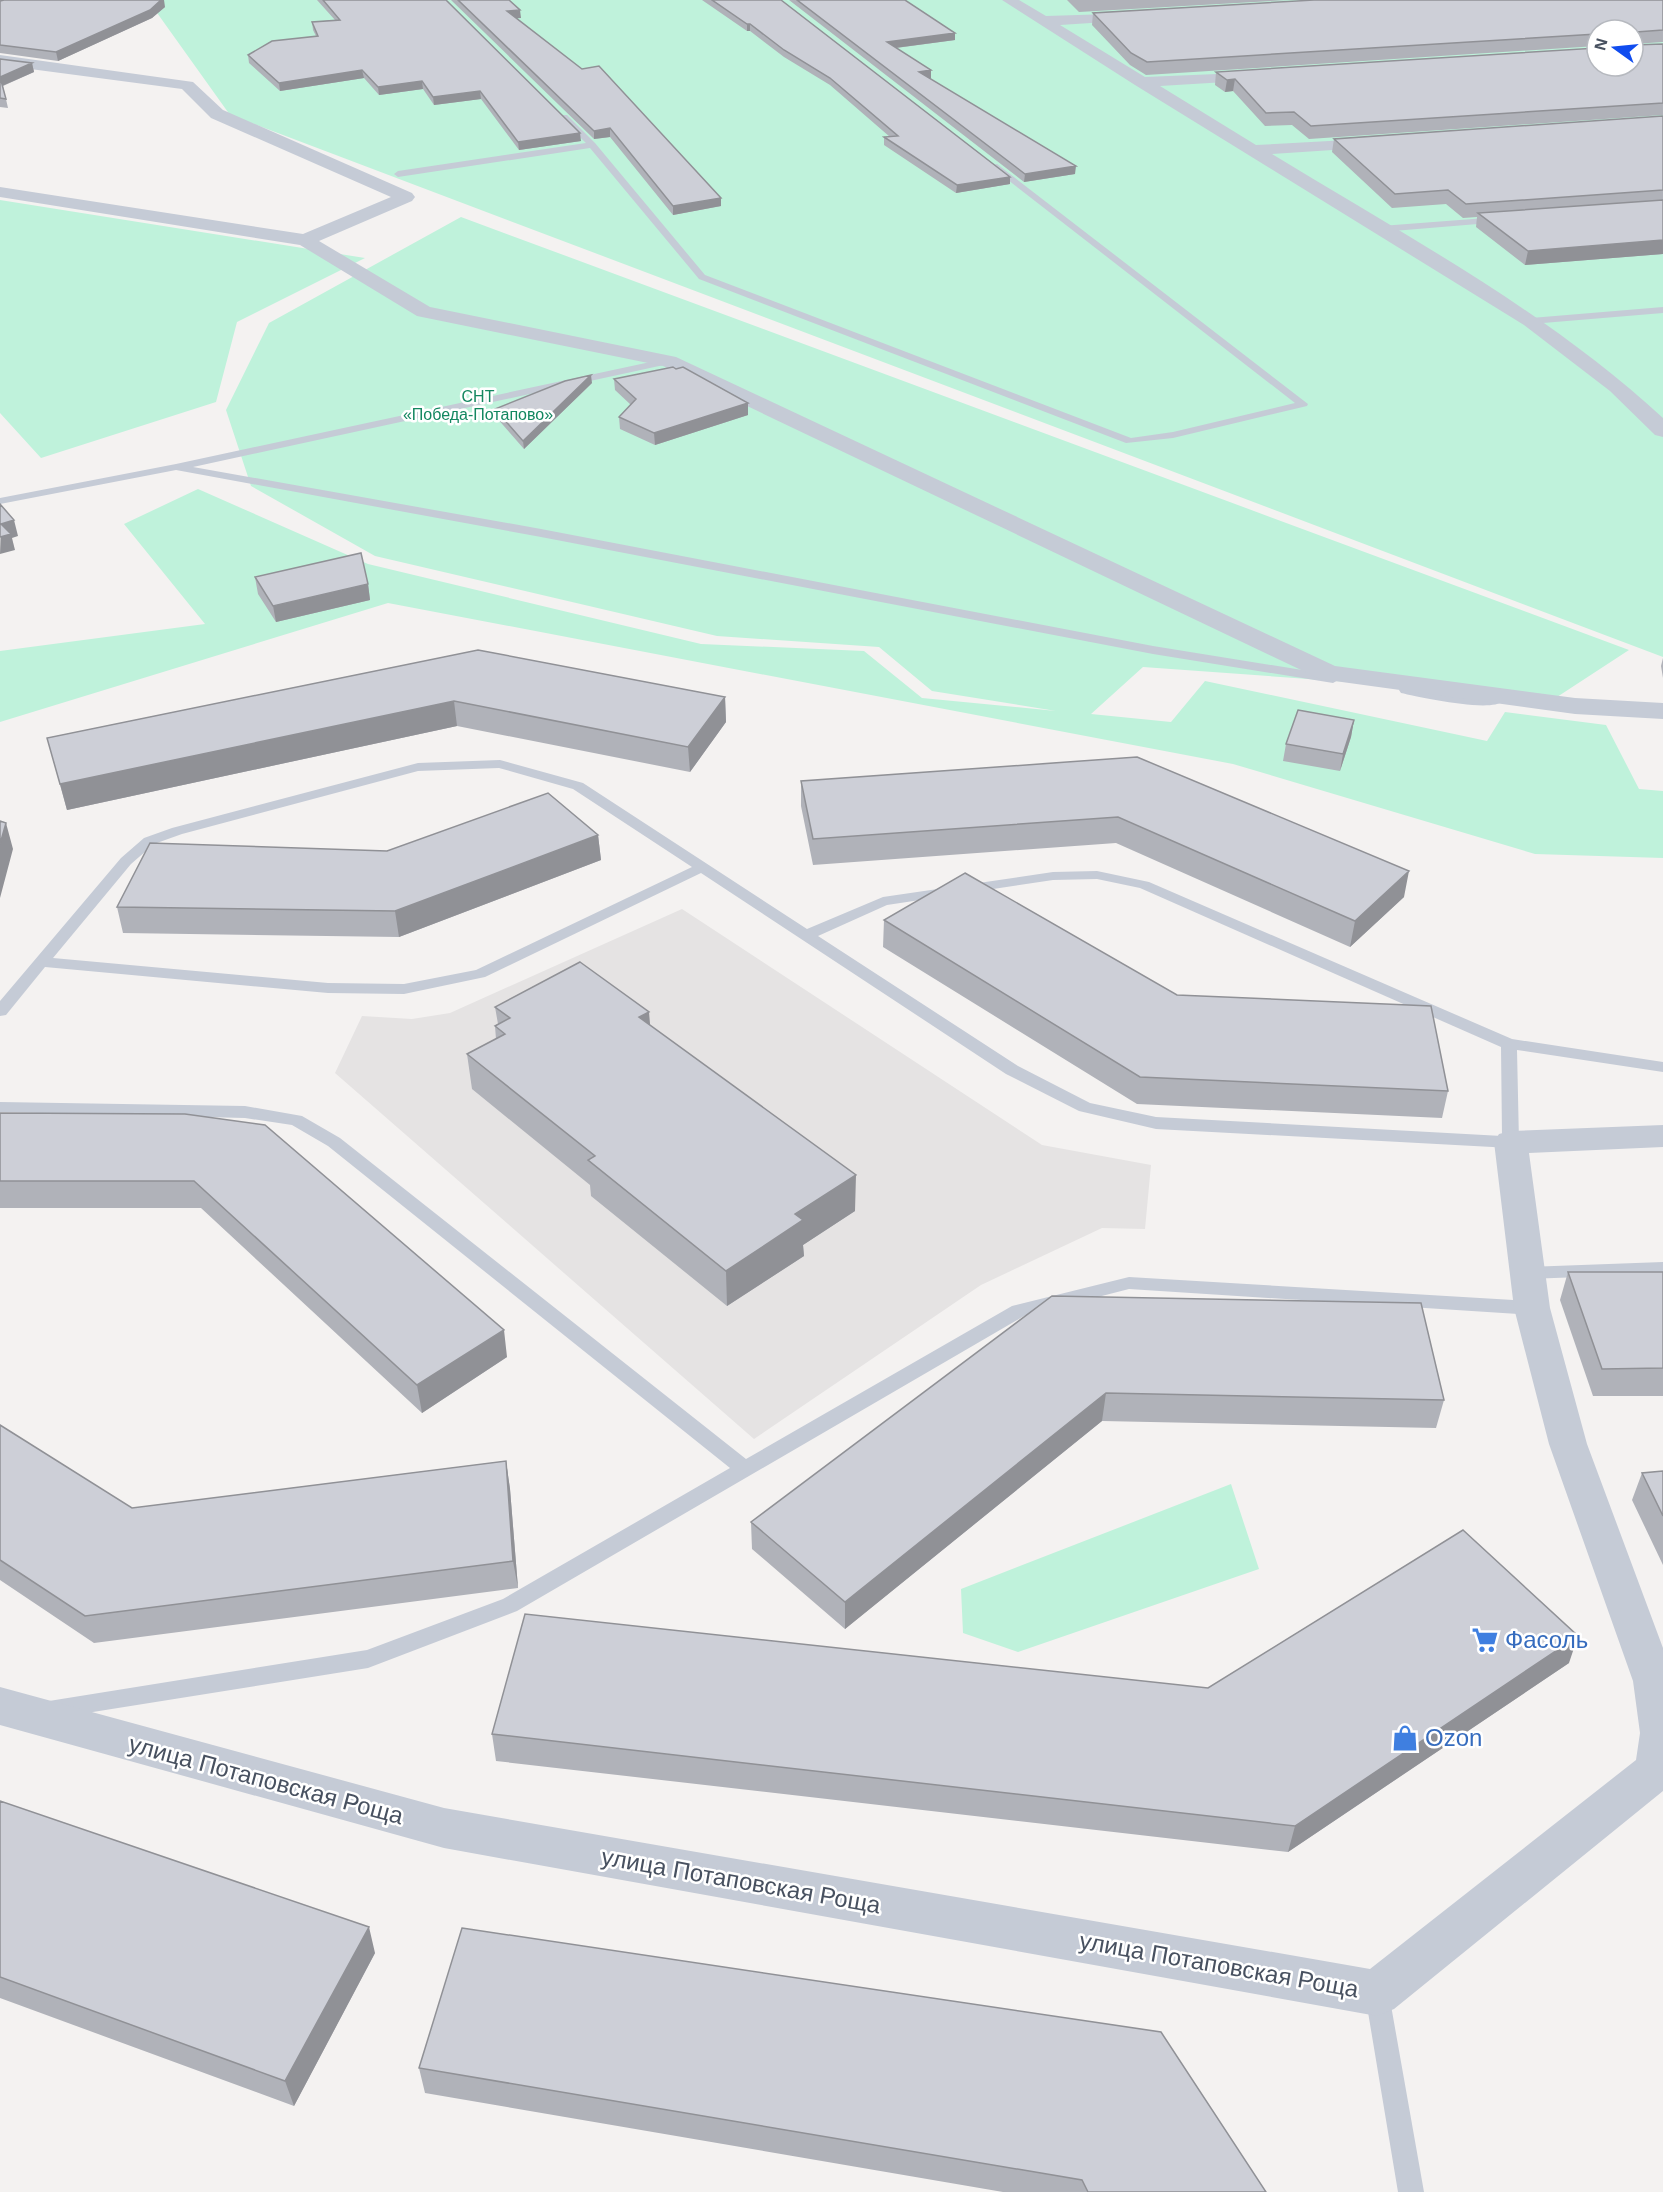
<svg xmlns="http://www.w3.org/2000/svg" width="1663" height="2192" font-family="Arial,sans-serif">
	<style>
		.education { fill: #e5e3e3 }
		.green { fill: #bff2db; fill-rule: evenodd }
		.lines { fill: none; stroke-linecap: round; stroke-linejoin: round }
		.lane { fill: #c5cbd6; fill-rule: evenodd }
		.street { fill: #c5cbd6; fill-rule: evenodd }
		.wall { fill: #b0b2b9 }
		.shaded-wall { fill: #909196 }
		.building { fill: #cdcfd7; stroke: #909196; stroke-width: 1.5 }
		.labels { text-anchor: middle; stroke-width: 5; stroke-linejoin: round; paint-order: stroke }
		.far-park-label { font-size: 16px; fill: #138760; stroke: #fff }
		.near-shop-label { font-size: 24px; fill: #366cbe; stroke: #fff; text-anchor: start }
		.near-street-label { font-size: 24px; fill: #485160; stroke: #fff }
	</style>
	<rect width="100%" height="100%" fill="#f4f2f1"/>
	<path class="education" d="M682 909 1042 1145 1151 1165 1145 1229 1102 1228 981 1285 754 1439 335 1073 362 1016 412 1019 450 1013Z"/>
	<path class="green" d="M154 0H1663V657L230 115 150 3ZM1597 30H1633V66H1597Z
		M0 200 365 258 237 322 216 402 41 458 0 413Z
		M461 217 1629 650 1557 697 1143 667 1091 714 1171 722 1205 681 1487 741 1505 712 1606 725 1639 789 1663 791V858L1535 854 1233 764 388 603 0 722V651L205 624 124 524 198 489 368 564 701 644 864 651 922 698 1056 711 932 691 879 647 717 636 375 556 251 486 226 410 269 323Z
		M1231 1484 1259 1569 1018 1652 963 1633 961 1589Z"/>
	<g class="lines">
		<path class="lane" d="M561 115H567L595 143 705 275 1131 438 1173 432 1295 403 990 166 997 164 1308 404 1307 406 1173 438 1126 443 699 279 590 148 398 177 394 174 398 171 586 143 561 119Z
			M1499 217 1504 220 1502 222 1381 232 1376 229 1381 226Z
			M1663 307V313L1531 324 1526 321 1531 318Z
			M669 358 674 361 673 363 193 467 541 529 1153 646 1333 675 1340 679 1333 683 1153 654 541 537 176 470 0 504V498L176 464Z
			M1406 686 1465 696 1496 697 1503 701C1491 713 1419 697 1401 693L1399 690 1401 687Z
			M500 760 583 783 807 929 883 897 1053 872 1097 871 1149 882 1512 1039 1663 1062V1072L1517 1050 1519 1142 1517 1146 1511 1148 1156 1129 1079 1111 1006 1074 701 873 485 977 404 994 328 993 45 967 6 1015 0 1016V1001L121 858 144 838 172 828 418 763ZM499 768 573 789 692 867 476 970 404 984 328 983 53 958 131 864 154 844 182 834 418 771ZM1097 879 1140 888 1501 1047 1502 1136 1156 1117 1090 1103 1018 1066 818 936 887 905 1053 880Z
			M0 1102 245 1106 302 1116 340 1138 746 1459 1012 1306 1129 1277 1532 1301 1538 1303 1541 1308 1538 1313 1532 1315 1129 1289 1024 1316 517 1611 368 1668 49 1719 41 1717 38 1710 41 1703 49 1701 367 1650 503 1599 730 1468 328 1146 292 1125 245 1118 0 1112Z
			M1663 1262V1274L1527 1279 1521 1278 1518 1273 1521 1268 1527 1267Z
			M1377 1983 1385 1986 1389 1994 1424 2192H1398L1365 1994 1369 1986Z"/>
		<path class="street" d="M1002 0H1019L1046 16 1142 13 1144 16 1137 20 1060 25 1145 77 1265 72 1267 75 1265 78 1259 80 1160 86 1256 145 1384 138 1387 142 1384 146 1378 147 1272 154C1406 236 1547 311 1663 418V437L1655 435 1610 391 1524 325 1135 85Z
			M0 55 193 82 223 110 412 193 415 197 412 201 319 241 430 307 676 357 1335 666 1575 698 1663 703V719L1575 714 1320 679 663 366 417 316 300 245 0 197V187L303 234 391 197 211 118 182 89 0 65Z
			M1663 1125V1147L1529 1153 1550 1308 1587 1444 1663 1648V1791L1394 2009 1377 2016 444 1848 0 1725V1687L444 1808 1370 1969 1636 1760 1640 1733 1633 1681 1549 1444 1514 1308 1494 1142 1499 1134 1511 1131Z"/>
	</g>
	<path class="wall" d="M0 0 165 7 152 18 58 61 0 53Z
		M317 0H446L581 141 519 150 481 99 434 105 423 89 379 95 364 78 280 91 249 63 248 55 316 36 313 30 312 22 335 20Z
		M451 0H509L521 18H516L721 198V206L673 215 610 137 594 139Z
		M702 0H781L1010 177V184L956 193 884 145V137H890L830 85 784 57 750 31H747Z
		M789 0H905L955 33V40L896 48 931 78H929L1075 174 1024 182Z
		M1067 0H1288L1079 12Z
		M1663 0V42L1634 44V45L1663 44V115L1309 139 1292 125 1265 126 1233 91 1225 92 1215 85 1216 72 1633 66 1597 30V46L1146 75 1130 65 1092 25 1093 13Z
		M0 59 32 63 34 72 3 86 8 108 0 107Z
		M1663 116V254L1525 265 1476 227 1477 217 1463 218 1446 204 1392 208 1332 152 1334 139Z
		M676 369 748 403V415L655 445 620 429 619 417 631 405 615 390 614 379Z
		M592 383 524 449 496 417 495 409Z
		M255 577 368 584 370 600 276 622 258 594Z
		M478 650 725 697 726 722 690 772 457 726 67 810 47 738Z
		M1663 658V678L1661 666Z
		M1354 720 1351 737 1340 771 1283 761 1286 744Z
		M1137 757 1404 897 1350 947 1116 843 813 865 801 806V781Z
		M598 835 601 860 399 937 123 933 117 907 387 851Z
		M884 920 1448 1091 1442 1118 1137 1104 883 947Z
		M495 1007 650 1025 855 1211 803 1245 804 1256 727 1306 591 1196 590 1185 472 1089 467 1054 496 1039 495 1026 498 1024Z
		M0 1113 185 1114 507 1357 422 1413 201 1208H0Z
		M1568 1272H1663V1396H1593L1560 1300Z
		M1052 1296 1444 1400 1436 1428 1102 1421 845 1629 752 1549 751 1522Z
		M0 1425 132 1508 506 1461 510 1489 518 1588 94 1643 0 1580Z
		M1663 1471V1565L1632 1500 1642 1473Z
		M1569 1663 1288 1852 496 1761 492 1734 1208 1688Z
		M0 1801 375 1953 294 2106 0 1998Z
		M419 2068 1266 2192H1003L425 2093Z"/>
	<path class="shaded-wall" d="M161 0H164L165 7 152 18 58 61 56 52Z
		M520 10 521 18 508 19 507 11Z
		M747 24H750V31H747Z
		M955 33V40L887 49V42Z
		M32 63 34 72 2 86 0 77Z
		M362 70 364 78 280 91 279 83Z
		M931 70V78L919 79V72Z
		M1235 79 1233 91 1225 92 1227 80Z
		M422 81 423 89 379 95 378 87Z
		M480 91 481 99 434 105 433 97Z
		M610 128V137L594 139V131Z
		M580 133 581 141 519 150 518 142Z
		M1076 166 1075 174 1024 182 1025 174Z
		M1010 177V184L956 193 957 185Z
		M721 198V206L673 215V206Z
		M1663 240V254L1525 265 1528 251Z
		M591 375 592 383 524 449 523 441Z
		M748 403V415L655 445 654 433Z
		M14 520 18 536 12 538 15 550 0 554 1 524Z
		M368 584 370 600 276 622 273 606Z
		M725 697 726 722 690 772 688 747Z
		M454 701 457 726 67 810 60 784Z
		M1354 720 1351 737 1340 771 1343 754Z
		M6 823 13 849 0 898V844Z
		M598 835 601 860 399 937 395 911Z
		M1409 871 1404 897 1350 947 1355 921Z
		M649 1012 652 1047 639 1017Z
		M856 1175 855 1211 803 1245 804 1256 727 1306 726 1271 795 1214Z
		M504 1330 507 1357 422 1413 417 1385Z
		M1106 1393 1102 1421 845 1629V1602Z
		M506 1461 510 1489 518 1588 513 1561Z
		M1578 1636 1569 1663 1288 1852 1295 1826Z
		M369 1927 375 1953 294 2106 285 2081Z"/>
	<path class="building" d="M4 0H161L150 10 56 52 0 45V1Z
		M323 0H446L580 133 518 142 480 91 433 97 422 81 378 87 362 70 279 83 248 55 272 41 318 36 312 22 340 20Z
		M458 0H509L520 10 507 11 582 69 599 66 721 198 673 206 610 128 594 131Z
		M712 0H781L1010 177 957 185 884 137 898 136 830 78 784 50 750 24H747Z
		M797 0H905L955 33 887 42 931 70 919 72 1076 166 1025 174Z
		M1314 0H1663V30L1636 32 1633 34 1634 45 1663 44V103L1311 126 1294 112 1266 113 1235 79 1227 80 1216 72 1597 48V66H1633V30H1597V34L1147 62 1131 53 1093 13Z
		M0 59 32 63 0 77 6 99 0 98Z
		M1663 116V190L1466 204 1448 190 1395 194 1334 139Z
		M1663 200V240L1528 251 1478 213Z
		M673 367 676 369 683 367 748 403 654 433 619 417 636 399 614 379Z
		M591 375 523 441 495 409 565 381Z
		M0 504 14 520 1 524 11 534 0 537Z
		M361 553 368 584 273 606 255 577Z
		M478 650 725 697 688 747 454 701 60 784 47 738Z
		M1298 710 1354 720 1343 754 1286 744Z
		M1137 757 1409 871 1355 921 1118 817 813 839 801 781Z
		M548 793 598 835 395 911 117 907 150 843 387 851Z
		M0 821 6 823 0 844Z
		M965 873 1177 995 1431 1006 1448 1091 1140 1077 884 920Z
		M580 962 649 1012 639 1017 856 1175 795 1214 803 1220 726 1271 588 1160 595 1156 467 1054 505 1034 495 1026 510 1018 495 1007Z
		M0 1113 185 1114 265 1125 504 1330 417 1385 194 1181H0Z
		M1568 1272H1663V1368L1602 1369Z
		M1052 1296 1421 1303 1444 1400 1106 1393 845 1602 751 1522Z
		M0 1425 132 1508 506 1461 513 1561 85 1616 0 1560Z
		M1663 1471V1516L1642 1473Z
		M1463 1530 1578 1636 1295 1826 492 1734 525 1614 1208 1688Z
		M0 1801 369 1927 285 2081 0 1977Z
		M462 1928 1161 2032 1266 2192H1088L1082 2180 419 2068Z"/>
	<defs>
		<g id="supermarket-bare" transform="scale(2.07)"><path d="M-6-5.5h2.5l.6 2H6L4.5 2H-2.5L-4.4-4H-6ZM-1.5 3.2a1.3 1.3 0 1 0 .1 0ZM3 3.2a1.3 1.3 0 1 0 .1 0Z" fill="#3f7fe0" stroke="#fff" stroke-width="2.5" paint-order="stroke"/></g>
		<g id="shop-bare" transform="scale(2.07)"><path d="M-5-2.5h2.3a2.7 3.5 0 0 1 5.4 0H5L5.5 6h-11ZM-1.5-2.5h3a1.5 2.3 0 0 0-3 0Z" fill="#3f7fe0" stroke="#fff" stroke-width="2.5" paint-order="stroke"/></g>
	</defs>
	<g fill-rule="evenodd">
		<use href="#supermarket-bare" x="1485" y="1640"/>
		<use href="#shop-bare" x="1405" y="1738"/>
	</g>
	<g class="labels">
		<g class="far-park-label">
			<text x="478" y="402">СНТ<tspan x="478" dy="18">«Победа-Потапово»</tspan></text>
		</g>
		<g class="near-shop-label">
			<text x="1505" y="1648">Фасоль</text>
			<text x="1425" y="1746">Ozon</text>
		</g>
		<g class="near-street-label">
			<text transform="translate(266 1780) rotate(15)" y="8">улица Потаповская Роща</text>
			<text transform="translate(741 1881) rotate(10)" y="8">улица Потаповская Роща</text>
			<text transform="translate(1219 1965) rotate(10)" y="8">улица Потаповская Роща</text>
		</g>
	</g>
	<g transform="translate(1615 48) rotate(285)"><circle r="28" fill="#ffffff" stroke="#b6b9bf" stroke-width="1.5"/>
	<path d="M0-4.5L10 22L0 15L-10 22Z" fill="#104cef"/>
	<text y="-9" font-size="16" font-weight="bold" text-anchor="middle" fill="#485160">N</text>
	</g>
</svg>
